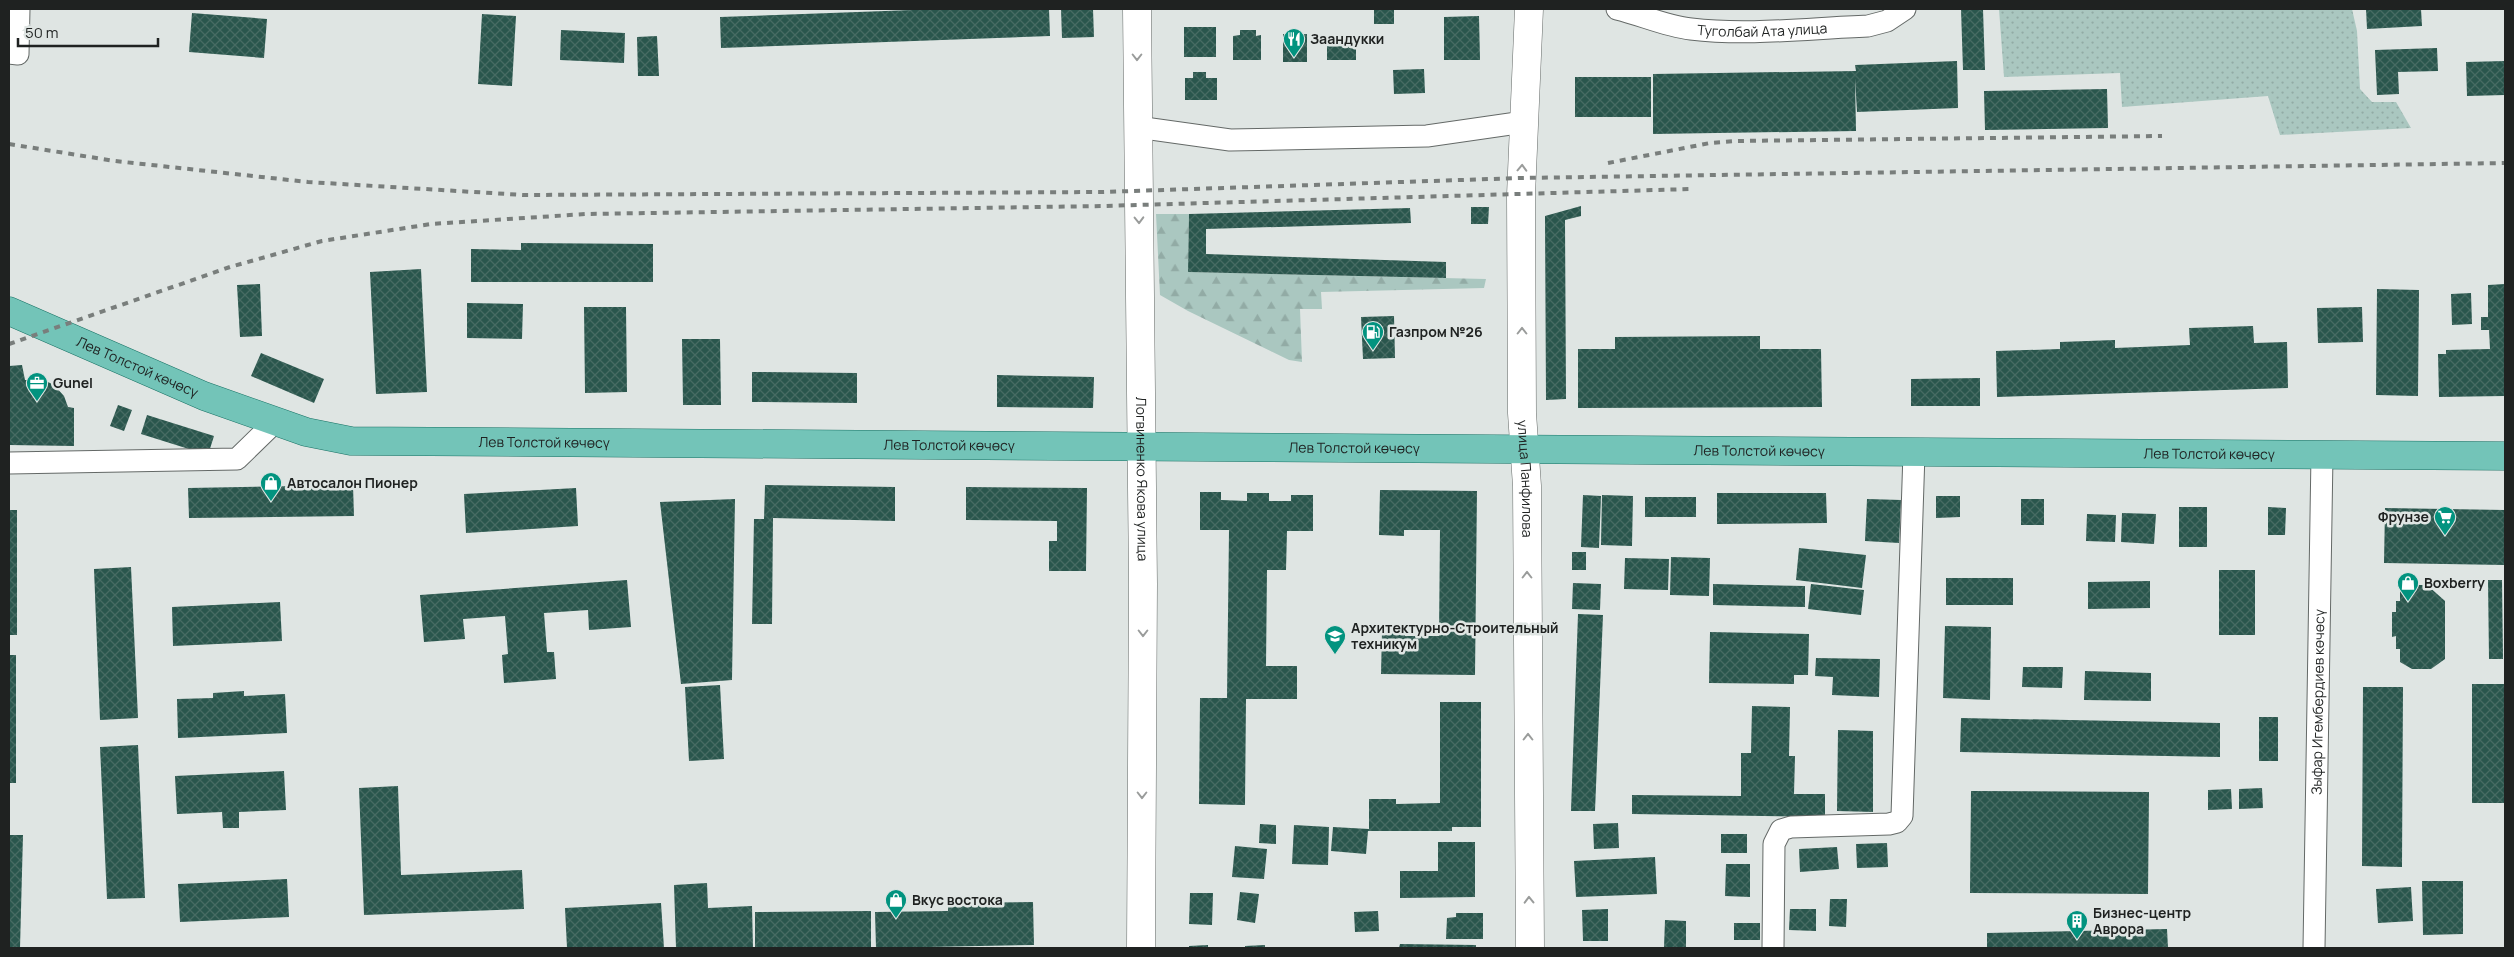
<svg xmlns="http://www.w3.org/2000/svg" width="2514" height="957" font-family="Manrope,sans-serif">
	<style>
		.forest { fill: url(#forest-firs) }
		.park { fill: url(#park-dots) }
		.building { fill: url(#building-cross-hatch) }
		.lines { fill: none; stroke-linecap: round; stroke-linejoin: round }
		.street-casing { stroke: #646967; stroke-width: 23 }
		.secondary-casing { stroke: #646967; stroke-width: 29 }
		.primary-casing { stroke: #197265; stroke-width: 29 }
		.street { stroke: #fff; stroke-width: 21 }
		.secondary { stroke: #fff; stroke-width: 28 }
		.primary { stroke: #73c4b8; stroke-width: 28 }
		.rail { stroke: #797e7c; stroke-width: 4; stroke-dasharray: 6 6; stroke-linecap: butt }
		.oneway { stroke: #9a9c9b }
		.labels { text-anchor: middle; stroke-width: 5; stroke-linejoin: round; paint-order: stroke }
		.street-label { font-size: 14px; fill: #1f2221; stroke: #dfe5e3 }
		.poi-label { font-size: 14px; font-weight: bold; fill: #1f2221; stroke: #dfe5e3; text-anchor: start }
	</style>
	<defs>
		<pattern id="forest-firs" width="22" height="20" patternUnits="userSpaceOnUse" patternTransform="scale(1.25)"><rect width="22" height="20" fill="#aac7c0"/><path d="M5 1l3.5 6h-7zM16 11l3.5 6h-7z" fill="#92aba5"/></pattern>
		<pattern id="park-dots" width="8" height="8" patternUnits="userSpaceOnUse" patternTransform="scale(1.25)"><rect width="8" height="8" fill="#aac7c0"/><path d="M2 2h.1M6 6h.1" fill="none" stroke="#92aba5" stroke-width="1.8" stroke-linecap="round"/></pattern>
		<pattern id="building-cross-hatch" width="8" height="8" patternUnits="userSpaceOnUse" patternTransform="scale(1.25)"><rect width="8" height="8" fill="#2a564d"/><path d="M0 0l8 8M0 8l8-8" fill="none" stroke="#476b63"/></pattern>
	</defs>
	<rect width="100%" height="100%" fill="#dfe5e3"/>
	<path class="forest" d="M1156 214H1189L1188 272 1486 279 1484 288 1321 292 1322 309H1300L1302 362 1289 360 1188 311 1160 295Z"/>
	<path class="park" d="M1999 9H2352L2357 31 2360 89 2372 102H2396L2411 128 2280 135 2268 96 2122 107 2120 73 2004 77Z"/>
	<path class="building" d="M940 9H1049L1050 36 721 48 720 17Z
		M1061 9H1093L1094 37 1062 38Z
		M1374 9H1394V24H1374Z
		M1961 9H1983L1985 70H1963Z
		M2366 9H2421L2422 26 2367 29Z
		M192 13 267 19 264 58 189 52Z
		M482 14 516 16 512 86 478 84Z
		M1479 16 1480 60H1444V17Z
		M1184 27H1216V57H1184Z
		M561 30 625 33 624 63 560 60Z
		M1240 30H1256V36L1261 35V60H1233V36L1240 35Z
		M1283 34H1307V62H1283Z
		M657 36 659 76H638L637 37Z
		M1327 37H1356V60H1327Z
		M2437 48 2438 71 2398 72 2399 94 2377 95 2375 50Z
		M1957 61 1958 108 1857 112 1855 78 1856 131 1653 134V74L1856 71 1855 65Z
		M2505 61V95L2467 96 2466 62Z
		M1424 69 1425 93 1394 94 1393 70Z
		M1193 72H1206V78H1217V100H1185V78H1193Z
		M1575 77H1651V117H1575Z
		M2107 89 2108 128 1985 130 1984 91Z
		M1581 206V216L1565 220 1566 399 1546 400 1545 216Z
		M1471 207H1489L1488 224H1471Z
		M1410 208 1411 223 1206 229V254L1446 262V278L1188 272 1189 214Z
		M521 243 653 244V282H471V249L521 250Z
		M421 269 427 392 376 394 370 272Z
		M260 284 262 336 240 337 237 285Z
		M2505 284V396L2439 397 2438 354H2446V350L2490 349 2489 330H2481V317H2488V285Z
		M2377 289 2419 290 2418 396 2376 395Z
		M2471 293 2472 324 2452 325 2451 294Z
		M467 303 523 304 522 339 467 338Z
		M584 307H626L627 392 585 393Z
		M2362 307 2363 342 2318 343 2317 308Z
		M1394 316 1395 358 1363 359 1361 317Z
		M2253 326 2254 343 2287 342 2288 388 1997 397 1996 351 2060 349V342L2115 340V348L2190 345 2189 328Z
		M1760 336V349H1821L1822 407 1578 408V349H1615V337Z
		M682 339H720L721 405H683Z
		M261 353 324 379 314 403 251 376Z
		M22 365 25 380H44L54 385 64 396 68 407 74 408V446L9 445V366Z
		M752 372 857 373V403L752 402Z
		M997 375 1094 377 1093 408 997 407Z
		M1980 378V406H1911V379Z
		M118 405 132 410 124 431 110 426Z
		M147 415 214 436 208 455 141 434Z
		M353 485 354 516 189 518 188 488Z
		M765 485 895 487V521L773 518 772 624H752L754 519H764Z
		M966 487 1087 488 1086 571H1049V541H1057V521L966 520Z
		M576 488 578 526 466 533 464 494Z
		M1380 490 1477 491 1475 675 1381 674 1382 632H1405V636H1439L1440 530H1404V536L1379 535Z
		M1200 492H1221V500L1247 501V493H1269V501H1291V495H1313V531H1287L1286 570H1267L1266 666H1297V699H1246L1245 805 1199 804 1200 698H1227L1229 530H1200Z
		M1717 493H1826L1827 523 1717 524Z
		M1583 495 1601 496 1599 548 1581 547Z
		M1602 495 1633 496 1632 546 1601 545Z
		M1936 496H1960V517L1936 518Z
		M1645 497H1696V517H1645Z
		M735 499 732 680 681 684 660 502Z
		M1867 499 1901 500 1899 543 1865 541Z
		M2021 499H2044V525H2021Z
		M2179 507H2207V547H2179Z
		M2268 507 2286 508 2285 535H2268Z
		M2385 508 2505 510V565L2384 563Z
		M9 510H17V635H9Z
		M2122 513 2156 514 2154 544 2121 542Z
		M2087 514 2116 515 2115 542 2086 541Z
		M1799 548 1866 555 1862 588 1796 580Z
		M1572 552H1586V570H1572Z
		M1671 557 1710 558 1709 596 1670 595Z
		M1625 558 1669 559 1668 590 1624 589Z
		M131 567 138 718 100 720 94 569Z
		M2219 570H2255V635H2219Z
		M1946 578H2013V605H1946Z
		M627 580 631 627 589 630 588 610 544 613 547 652H554L556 679 504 683 502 655 508 654 505 616 463 619 465 639 424 642 420 595Z
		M2488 580H2502L2503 659H2489Z
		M2150 581V608L2088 609V582Z
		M1573 583 1601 584 1600 610 1572 609Z
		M1713 584 1805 586V607L1713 605Z
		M1811 584 1864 590 1861 615 1808 609Z
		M2415 585H2427L2445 601V659L2431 669H2412L2400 662V649H2396V636L2392 637V612H2396V601H2400V591L2409 590Z
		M280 602 282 641 173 646 172 607Z
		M1578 614 1603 615 1595 811H1571Z
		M1945 626 1991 627 1990 700 1943 698Z
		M1710 632 1809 634 1808 675H1794V684L1709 683Z
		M9 655H16V783H9Z
		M1816 658 1880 659 1879 697 1832 695 1833 677 1815 676Z
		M2023 667H2063L2062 688 2022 687Z
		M2085 671 2151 673V701L2084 700Z
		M2472 684H2505V803H2472Z
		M720 685 724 759 689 761 685 687Z
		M2363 687H2403L2402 867 2362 866Z
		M244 691V696L285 694 287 733 178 738 177 699 213 698V693Z
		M1440 702H1481V827H1452V831H1368L1366 854 1331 851 1333 827 1369 829V799H1396V804L1440 803Z
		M1752 706 1790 707 1789 756H1795L1794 794H1825V817L1632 814V795L1741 796V753H1751Z
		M2259 717H2278V761H2259Z
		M1961 718 2220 723V757L1960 752Z
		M1838 730 1873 731V812L1837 811Z
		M138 745 145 898 107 899 100 747Z
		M284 771 286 810 239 812V828H223L222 812 177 814 175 776Z
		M398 786 401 875 522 870 524 909 364 915 359 788Z
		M2262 788 2263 808 2239 809V789Z
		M2231 789 2232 809 2208 810V790Z
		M1971 791 2149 792 2148 894 1970 893Z
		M1618 823 1619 848 1594 849 1593 824Z
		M1260 824 1276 825V844L1259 843Z
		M1294 825 1329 827 1328 865 1292 864Z
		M1721 834H1747V853H1721Z
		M9 835H23L20 948H9Z
		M1438 842H1475V897L1400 898V871H1438Z
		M1887 843 1888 867 1857 868 1856 844Z
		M1235 846 1267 849 1264 879 1232 877Z
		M1837 847 1839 869 1800 872 1799 849Z
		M1655 857 1657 894 1576 897 1574 861Z
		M1726 864H1750V897L1725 896Z
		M287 879 289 917 180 922 178 884Z
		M2422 881H2463V934L2423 935Z
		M707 883 708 908 752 906 753 948H676L674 885Z
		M2411 887 2413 921 2378 923 2376 889Z
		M1240 892 1259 894 1255 923 1237 920Z
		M1190 893H1213L1212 925 1189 924Z
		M1830 899H1847L1846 927 1829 926Z
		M1033 902 1034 945 876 948 875 912 948 911V903Z
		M661 903 664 948H567L565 908Z
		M1608 909V941H1583L1582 910Z
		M1790 909H1816V931L1789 930Z
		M871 911V948H755V912Z
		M1378 911 1379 931 1355 932 1354 912Z
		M1456 913H1483V939H1446L1447 918 1456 917Z
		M1665 920 1686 921V948L1664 947Z
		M1734 923H1760V940H1734Z
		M2167 929 2168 948H1987V933Z
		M1400 944 1476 945V948H1399Z
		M1208 945V948H1189V946Z
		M1265 945V948H1245V946Z"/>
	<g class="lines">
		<g class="street-casing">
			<g id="street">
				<path id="s1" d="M1617 9C1642 15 1665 26 1691 29 1749 36 1810 28 1868 26L1887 21 1905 9"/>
				<path d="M9 53 18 54 19 9"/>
				<path d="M1137 127 1230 140 1427 136 1524 122"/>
				<path d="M9 463 237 459 275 422"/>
				<path d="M1773 948 1774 844 1781 830 1791 827 1889 824 1897 822 1902 816 1914 453"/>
				<path id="s2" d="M2314 948 2322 455"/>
			</g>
		</g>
		<g class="secondary-casing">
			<g id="secondary">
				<path id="s3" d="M1137 9 1143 584 1141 948"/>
				<path id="s4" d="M1529 9 1521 195 1522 413 1527 486 1530 948"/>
			</g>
		</g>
		<g class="primary-casing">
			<g id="primary">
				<path id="s5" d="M9 311 204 396 306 432 351 441 2505 456"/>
			</g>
		</g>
		<use href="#street" class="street"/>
		<use href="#secondary" class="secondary"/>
		<use href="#primary" class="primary"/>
		<path class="rail" d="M9 144 115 161 308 182 524 195 1103 192 1521 178 2505 163
			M1608 163 1710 143 1736 141 2162 136
			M9 344 230 267 322 241 431 224 586 214 1103 206 1691 189"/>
	</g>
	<defs><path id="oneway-chevron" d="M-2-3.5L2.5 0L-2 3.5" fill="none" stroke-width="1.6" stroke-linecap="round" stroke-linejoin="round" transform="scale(1.25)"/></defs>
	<g class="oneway">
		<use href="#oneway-chevron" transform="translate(1137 57) rotate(90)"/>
		<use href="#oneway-chevron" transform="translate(1522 168) rotate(-88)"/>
		<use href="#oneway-chevron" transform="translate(1139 220) rotate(89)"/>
		<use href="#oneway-chevron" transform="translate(1522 331) rotate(-90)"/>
		<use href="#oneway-chevron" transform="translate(1527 575) rotate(-90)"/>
		<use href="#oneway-chevron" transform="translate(1143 633) rotate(90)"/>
		<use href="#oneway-chevron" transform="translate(1528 737) rotate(-90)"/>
		<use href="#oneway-chevron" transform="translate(1142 795) rotate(90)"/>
		<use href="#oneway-chevron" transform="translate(1529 900) rotate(-91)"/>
	</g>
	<defs>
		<g id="restaurant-pin" transform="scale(1.125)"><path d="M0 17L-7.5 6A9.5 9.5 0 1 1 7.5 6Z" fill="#02937f" stroke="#dfe5e3"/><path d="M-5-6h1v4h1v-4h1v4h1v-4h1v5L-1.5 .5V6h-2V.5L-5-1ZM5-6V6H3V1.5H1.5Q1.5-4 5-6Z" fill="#fff"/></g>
		<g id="fuel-pin" transform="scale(1.125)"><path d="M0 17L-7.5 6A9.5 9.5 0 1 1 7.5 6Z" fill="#02937f" stroke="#dfe5e3"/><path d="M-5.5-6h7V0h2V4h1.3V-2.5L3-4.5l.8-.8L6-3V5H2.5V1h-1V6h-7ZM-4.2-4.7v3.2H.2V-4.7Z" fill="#fff"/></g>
		<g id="office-pin" transform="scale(1.125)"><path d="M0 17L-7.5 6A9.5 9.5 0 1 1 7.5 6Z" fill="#02937f" stroke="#dfe5e3"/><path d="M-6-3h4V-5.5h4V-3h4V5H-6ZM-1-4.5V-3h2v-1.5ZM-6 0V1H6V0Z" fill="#fff"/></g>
		<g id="shop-pin" transform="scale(1.125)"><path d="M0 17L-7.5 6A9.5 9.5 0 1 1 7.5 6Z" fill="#02937f" stroke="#dfe5e3"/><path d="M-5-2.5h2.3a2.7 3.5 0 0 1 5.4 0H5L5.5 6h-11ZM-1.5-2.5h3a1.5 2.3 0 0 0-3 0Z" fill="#fff"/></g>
		<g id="supermarket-pin" transform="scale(1.125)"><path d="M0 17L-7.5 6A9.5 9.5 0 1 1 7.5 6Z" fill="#02937f" stroke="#dfe5e3"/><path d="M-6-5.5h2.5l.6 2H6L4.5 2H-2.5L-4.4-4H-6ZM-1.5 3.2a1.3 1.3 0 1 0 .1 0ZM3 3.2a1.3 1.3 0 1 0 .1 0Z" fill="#fff"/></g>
		<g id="university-pin" transform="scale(1.125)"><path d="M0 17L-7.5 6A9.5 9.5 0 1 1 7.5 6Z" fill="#02937f" stroke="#dfe5e3"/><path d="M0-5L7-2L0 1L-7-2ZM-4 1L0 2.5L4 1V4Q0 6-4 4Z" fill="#fff"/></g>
		<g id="building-pin" transform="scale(1.125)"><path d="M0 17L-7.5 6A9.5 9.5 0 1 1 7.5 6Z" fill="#02937f" stroke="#dfe5e3"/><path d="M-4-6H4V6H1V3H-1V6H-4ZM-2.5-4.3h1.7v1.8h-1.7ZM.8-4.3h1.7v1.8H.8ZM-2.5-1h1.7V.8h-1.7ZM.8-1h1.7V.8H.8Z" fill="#fff"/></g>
	</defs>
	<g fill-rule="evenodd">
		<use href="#restaurant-pin" x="1294" y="39"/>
		<use href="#fuel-pin" x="1373" y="332"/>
		<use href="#office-pin" x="37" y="383"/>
		<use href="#shop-pin" x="271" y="483"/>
		<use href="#supermarket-pin" x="2445" y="517"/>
		<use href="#shop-pin" x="2408" y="583"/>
		<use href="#university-pin" x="1335" y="636"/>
		<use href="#shop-pin" x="896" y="900"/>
		<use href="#building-pin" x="2077" y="921"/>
	</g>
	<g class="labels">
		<g class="street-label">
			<text dy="5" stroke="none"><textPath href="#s1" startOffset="148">Туголбай Ата улица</textPath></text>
			<text dy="5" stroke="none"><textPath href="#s5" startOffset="140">Лев Толстой көчөсү</textPath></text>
			<text dy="5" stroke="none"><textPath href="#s5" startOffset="560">Лев Толстой көчөсү</textPath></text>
			<text dy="5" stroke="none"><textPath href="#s5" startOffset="965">Лев Толстой көчөсү</textPath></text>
			<text dy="5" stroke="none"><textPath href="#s5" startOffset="1370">Лев Толстой көчөсү</textPath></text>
			<text dy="5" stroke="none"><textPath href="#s5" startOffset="1775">Лев Толстой көчөсү</textPath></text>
			<text dy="5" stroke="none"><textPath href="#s5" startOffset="2225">Лев Толстой көчөсү</textPath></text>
			<text dy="5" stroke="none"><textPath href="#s3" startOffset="470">Логвиненко Якова улица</textPath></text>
			<text dy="5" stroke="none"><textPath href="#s4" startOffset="470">улица Панфилова</textPath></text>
			<text dy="5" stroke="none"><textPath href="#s2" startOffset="246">Зыфар Игембердиев көчөсү</textPath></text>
		</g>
		<g class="poi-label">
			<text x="1310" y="44">Заандукки</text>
			<text x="1389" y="337">Газпром №26</text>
			<text x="53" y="388">Gunel</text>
			<text x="287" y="488">Автосалон Пионер</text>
			<text x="2429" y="522" text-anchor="end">Фрунзе</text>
			<text x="2424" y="588">Boxberry</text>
			<text x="1351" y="633">Архитектурно-Строительный<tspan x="1351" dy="16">техникум</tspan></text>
			<text x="912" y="905">Вкус востока</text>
			<text x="2093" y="918">Бизнес-центр<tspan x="2093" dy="16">Аврора</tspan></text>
		</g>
	</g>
	<rect width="2514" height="957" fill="none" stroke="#1f2221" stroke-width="20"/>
	<path d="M18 38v8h140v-8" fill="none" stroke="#1f2221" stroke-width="2.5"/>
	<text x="25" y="38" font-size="15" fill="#1f2221" stroke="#dfe5e3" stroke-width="4" paint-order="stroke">50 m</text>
</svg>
